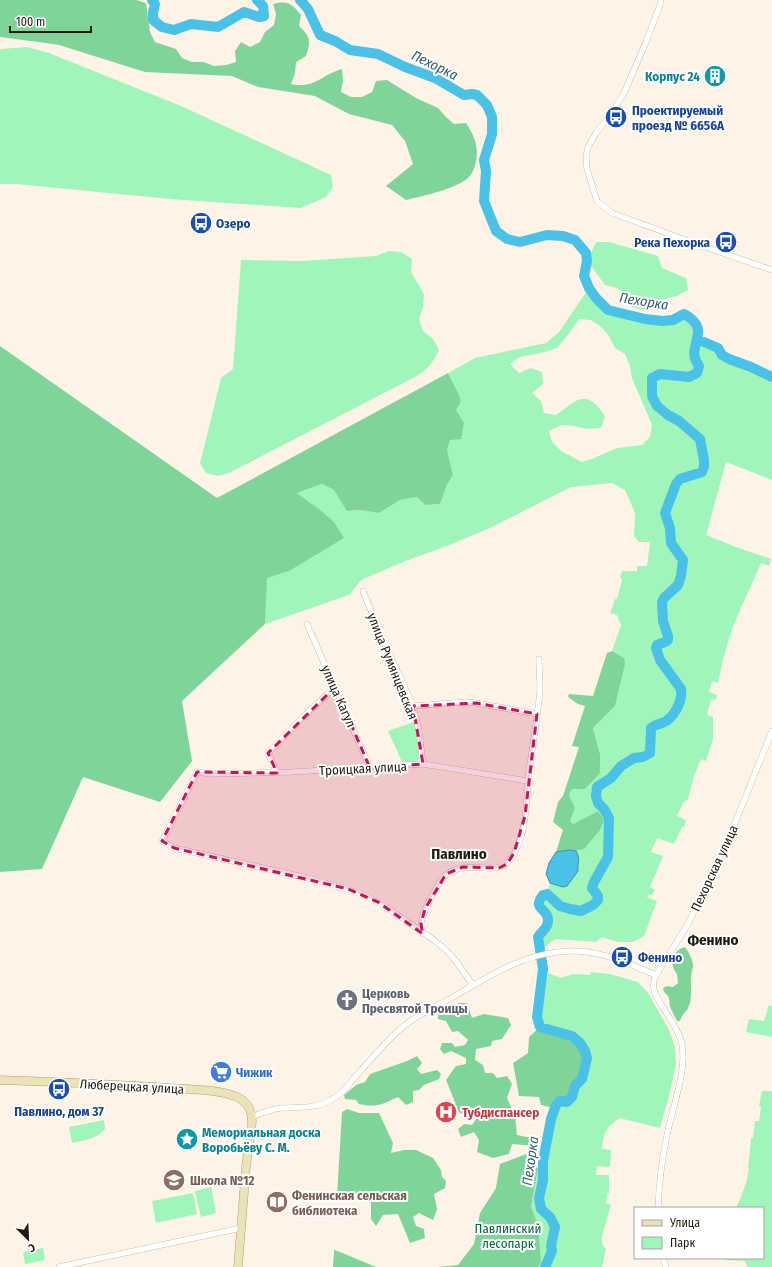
<svg xmlns="http://www.w3.org/2000/svg" width="772" height="1267" font-family="'Fira Sans Condensed',sans-serif">
	<style>
		.green { fill: #a0f5ba; fill-rule: evenodd }
		.forest { fill: #7fd49a }
		.water { fill: #4ac1e6; stroke: #3e8fa5 }
		.lines { fill: none; stroke-linecap: round; stroke-linejoin: round }
		.river { stroke: #4ac1e6; stroke-width: 10 }
		.minor-casing { stroke: #b49e80; stroke-width: 6 }
		.secondary-casing { stroke: #b49e80; stroke-width: 9 }
		.minor { stroke: #fff; stroke-width: 5.5 }
		.secondary { stroke: #ebe2b6; stroke-width: 8 }
		.marked { fill: #c2185b; fill-opacity: 0.2; stroke: #c2185b; stroke-width: 3; stroke-dasharray: 8 5; stroke-linejoin: round }
		.labels { text-anchor: middle; stroke-width: 4; stroke-linejoin: round; paint-order: stroke }
		.culture-label { font-size: 13px; font-weight: bold; fill: #0d838f; stroke: #fff; text-anchor: end }
		.transit-label { font-size: 13px; font-weight: bold; fill: #164399; stroke: #fff; text-anchor: start }
		.street-label { font-size: 13px; fill: #221a0e; stroke: #fff }
		.worship-label { font-size: 13px; font-weight: bold; fill: #5b616d; stroke: #fff; text-anchor: start }
		.shop-label { font-size: 13px; font-weight: bold; fill: #366cbe; stroke: #fff; text-anchor: start }
		.health-label { font-size: 13px; font-weight: bold; fill: #be3a42; stroke: #fff; text-anchor: start }
		.education-label { font-size: 13px; font-weight: bold; fill: #785e54; stroke: #fff; text-anchor: start }
		.park-label { font-size: 13px; fill: #006936; stroke: #fff }
		.water-label { font-size: 14px; font-style: italic; fill: #2e5f6f; stroke: #fff }
		.quarter-label { font-size: 15px; font-weight: bold; fill: #221a0e; stroke: #fff }
	</style>
	<rect width="100%" height="100%" fill="#fdf4e7"/>
	<path class="green" d="M27 47 49 53 181 106 331 175 333 187 326 197 301 208 170 199 16 184H0V49Z
		M596 242H609L658 256 662 268 686 278 688 290 677 296 665 299 655 307 644 310 631 307 628 295 617 288 605 285 591 266V253Z
		M389 251 401 252 412 259 411 272 424 294 423 307 419 319 423 331 433 339 439 350C432 364 428 369 415 377L229 473 218 476 206 473 200 463 221 378 233 369 241 260 302 261 376 256Z
		M589 288 596 298 608 310 645 319 662 321 673 320 684 314C697 321 700 325 697 339L718 348 722 355 729 359 751 367 772 377V480L726 462 706 535 736 547 771 559 769 566 761 563 733 626 723 659 718 683 712 681 709 692 717 695 716 700 711 699 708 710 707 715 713 717V739L706 761 701 759 694 776 688 799 683 803 677 816 686 820 684 827H682L674 844 657 838 651 852 663 856 650 887 655 890 652 895 649 894 647 897 657 901 644 936 633 942H617L602 937 596 942 555 939 546 946 543 947 542 937 548 932 551 918 547 910 542 907V902L547 894 550 883 563 887 568 885 578 869 577 867C578 861 579 858 576 851L584 849 598 811 573 824 570 821 575 808 569 795 572 789 600 754 593 728 615 706 624 658 612 651 621 625 617 615 610 613 615 599H617L622 580 620 577 622 571H637V566H647L650 542H639L634 536 635 513 625 490 612 483 571 487 490 528 452 544 403 562 361 580 349 595 265 624 266 578 289 571 319 509 297 493 322 484 334 490 348 511 361 510 379 513 400 500 417 497 425 505 440 504 447 485 453 475 447 450 450 440 456 410 461 402 459 395 448 373 475 358 546 343 559 332ZM579 319 591 320 601 327 609 336 615 348 625 354 630 366 632 378 652 425 650 437 642 445 617 448 594 458 582 462 561 451 552 442 549 431 561 425 574 426 587 429 601 428 605 416C586 388 578 399 556 415L544 413 541 401 532 393 543 384 542 372 531 368 519 373 510 364 520 357 545 352 557 348 567 336Z
		M414 722 417 731 420 757C417 764 410 763 403 764L388 731Z
		M591 972 610 974 638 982 648 993 669 1030 675 1047 676 1063 669 1096 660 1128 619 1118C604 1131 605 1129 602 1149L611 1150 610 1167 597 1166 596 1175H609V1193L607 1194 606 1203 611 1205 602 1236V1244L606 1249 602 1267H538L541 1262 531 1207 550 1107 558 1100H565L572 1097 575 1086 582 1079 572 1036 540 1027 548 973 561 978 573 974 590 975Z
		M769 1005 772 1006V1037L746 1032 749 1019 764 1021Z
		M762 1091H772V1267H747L745 1261 726 1260V1258H763V1208H736C742 1195 747 1183 749 1168H748L751 1138H753L755 1121H759L761 1107 759 1106Z
		M104 1120 105 1129C94 1140 86 1140 72 1143L69 1127Z
		M211 1187 216 1213 201 1217 195 1191Z
		M193 1193 197 1214 156 1223 152 1201Z
		M43 1248 45 1260 25 1264 23 1252Z"/>
	<path class="forest" d="M0 0H136L146 3 150 32 155 42 176 49 182 58 192 62H204L214 66 226 65 236 62 235 51 241 42 250 47 260 42 265 32 274 25 276 14 273 4C288 0 292 4 301 15L299 26C311 37 311 41 306 56L296 62 295 73 291 84C316 89 320 75 342 69L343 80 341 92 351 97H362L372 92 376 81 387 80 416 98 438 108 446 117 454 124 466 123C474 135 479 147 476 161 475 166 473 173 469 177 457 189 422 196 406 200L386 186 413 164 405 141 392 125 349 114 315 96 258 87 232 76 145 72 59 45 46 43 0 37Z
		M0 346 217 498 448 373 459 395 461 402 456 410 464 423 461 439 450 440 447 450 453 475 447 485 440 504 425 505 417 497 400 500 379 513 361 510 347 511 334 490 322 484 297 493 319 509 334 522 344 538 289 571 267 578 265 624 182 701 192 761 160 802 83 777 42 869 0 872Z
		M612 651 624 658 625 664 615 706 593 728 600 754V773L585 789H572L569 795 575 808 570 821 573 824 598 811 604 820 600 830 584 849 576 851 570 850 556 852 563 830 553 822 558 802 563 796 579 747 572 746 585 706 578 704 568 697 569 694 593 696 607 653Z
		M685 947C689 952 691 957 693 964 694 967 691 972 691 976 690 986 693 998 688 1008 686 1013 683 1012 680 1021H677C675 1017 673 1013 671 1009 668 1002 672 998 664 992L663 988 667 986 673 987 678 983 677 974C669 965 672 950 685 947Z
		M459 1003H467L472 1018 484 1014 508 1018 511 1025 502 1039 492 1041 491 1046 476 1049 475 1060 483 1065 485 1073H493L497 1078 507 1076 512 1084 507 1098 515 1116 517 1135 537 1139V1146L512 1144 509 1154 493 1158 477 1152 479 1140 474 1132 461 1137 458 1129 464 1124 472 1125 477 1118 474 1112 469 1110 463 1115 459 1112 446 1080 456 1066 466 1064V1058L451 1051 444 1054 440 1049 442 1043H452L455 1047 465 1045 468 1040 458 1031 452 1032 446 1021 438 1019V1014Z
		M540 1027 572 1036 580 1043 585 1051 587 1058 582 1079 575 1086 572 1097 567 1102 565 1100H558L550 1107 541 1105 539 1097 519 1096 513 1063 528 1053 529 1037Z
		M417 1056 422 1063 417 1069 421 1074 437 1070 441 1074 439 1079 424 1085 419 1090 413 1091V1102L406 1105 398 1097C383 1104 376 1108 359 1104L356 1100 345 1099 344 1095 356 1085 365 1082 370 1074 407 1061Z
		M347 1109 359 1113H379L393 1143 391 1153 404 1150H416L433 1158 441 1170 442 1177 446 1181 445 1188 434 1194 437 1209 433 1220 419 1213 413 1217 416 1226 424 1229 425 1238 410 1243 398 1214 383 1215 376 1226 371 1219V1195H344L337 1196 342 1112Z
		M526 1154 538 1169 531 1207 538 1225 541 1262 538 1267H438L458 1265 474 1244 480 1213 496 1188 500 1164Z
		M334 1250 340 1252 376 1267H333Z"/>
	<path class="water" d="M570 850 576 851C581 860 577 863 578 871L567 886 563 887 550 883 546 874 549 863 556 852Z"/>
	<g class="lines">
		<path class="river" d="M152 0 155 4 153 13V20L162 27 174 30 191 24 218 27 244 12 259 17 264 16 263 6 257 0
			M300 0 308 9 320 35 335 41 350 50 378 54 405 67 435 78 464 95 472 94 477 95 487 105 492 117V134L484 160 486 171 484 201 496 231 507 239 520 242 547 235 563 236 575 240 586 253 587 261 584 276 589 288 596 298 608 310 645 319 662 321 673 320 684 314C715 331 683 346 699 366L697 373 689 377 660 374 652 378V396L657 406 668 415 679 421 700 439 704 460V466L702 472 680 479 676 484 665 513 670 528 671 543 683 560 681 576 678 585 664 598 662 602 663 621 668 636V640L665 642 657 645 656 648 660 660 681 689C683 700 674 719 662 723 657 725 655 724 651 728L650 753 643 757 634 758 621 766 611 778 597 787 596 796 598 803 604 809 609 818 608 857 594 882 592 888 598 896V900L593 905 581 911 570 909 560 906 547 894 543 895C531 910 549 908 548 921 548 929 541 931 538 937L543 969 537 1017 540 1027 572 1036 580 1043 585 1051 587 1058 582 1079 575 1086 572 1097 567 1102 560 1101 556 1105 551 1119 543 1161V1180L539 1198 541 1209 550 1217 555 1227 551 1246 552 1251 545 1267
			M697 339 718 348 722 355 729 359 751 367 772 377"/>
		<g class="minor-casing">
			<path id="minor" d="M661 0 660 5 646 42 624 93 611 114 596 133 588 147 586 157 587 169 597 201 612 213 691 242 772 270
				M363 591 380 633 413 706 419 731 423 764
				M307 624 370 768
				M413 706 465 702 476 703 537 714
				M277 773 268 753 306 714 335 687
				M423 934C422 931 421 927 421 925 421 917 427 906 430 899 435 891 439 880 447 874 466 859 497 877 509 861 528 837 526 799 529 770 533 743 538 716 540 689 540 679 539 669 539 659
				M473 985 455 960 447 951 434 940 389 909 365 895 308 878 174 848 162 841 197 772 211 774 293 772 423 764 528 781
				M252 1117C261 1113 271 1109 281 1108 298 1107 315 1109 331 1100 341 1095 348 1086 355 1077 369 1062 381 1047 396 1033 413 1016 440 1005 460 993 493 974 519 957 557 952 567 951 577 950 587 952 611 955 634 966 656 975
				M658 1208C659 1184 662 1159 667 1135 672 1110 687 1069 682 1045 679 1028 663 1010 655 994 653 987 653 981 656 975L688 924 736 821 772 731
				M663 1258 666 1267
				M59 1267 241 1228"/>
		</g>
		<g class="secondary-casing">
			<path id="secondary" d="M0 1080C56 1082 112 1084 168 1088 188 1089 219 1089 237 1097 248 1102 252 1111 252 1122L246 1167 238 1267"/>
		</g>
		<use href="#minor" class="minor"/>
		<use href="#secondary" class="secondary"/>
	</g>
	<path class="marked" d="M335 687 370 768 423 764 413 706 476 703 537 714 525 816 514 853 507 864 499 868 463 867 446 874 425 909 421 924 423 934 378 902 348 889 174 848 162 841 197 772 277 773 268 753Z"/>
	<defs>
		<g id="building-disc" transform="scale(1.15)"><circle r="9.5" fill="#0f9aa8" stroke="#fff"/><path d="M-4-6H4V6H1V3H-1V6H-4ZM-2.5-4.3h1.7v1.8h-1.7ZM.8-4.3h1.7v1.8H.8ZM-2.5-1h1.7V.8h-1.7ZM.8-1h1.7V.8H.8Z" fill="#fff"/></g>
		<g id="bus-disc" transform="scale(1.15)"><circle r="9.5" fill="#1a4fb4" stroke="#fff"/><path d="M-5-6H5V4H4V6H2V4H-2V6H-4V4H-5ZM-3.5-4V0h7V-4ZM-3.5 1.2v1.5H-2V1.2ZM2 1.2v1.5H3.5V1.2Z" fill="#fff"/></g>
		<g id="church-disc" transform="scale(1.15)"><circle r="9.5" fill="#6b7280" stroke="#fff"/><path d="M-1.2-6h2.4v3.5h3.3v2.4h-3.3V6h-2.4V-.1h-3.3v-2.4h3.3Z" fill="#fff"/></g>
		<g id="supermarket-disc" transform="scale(1.15)"><circle r="9.5" fill="#3f7fe0" stroke="#fff"/><path d="M-6-5.5h2.5l.6 2H6L4.5 2H-2.5L-4.4-4H-6ZM-1.5 3.2a1.3 1.3 0 1 0 .1 0ZM3 3.2a1.3 1.3 0 1 0 .1 0Z" fill="#fff"/></g>
		<g id="hospital-disc" transform="scale(1.15)"><circle r="9.5" fill="#e0444e" stroke="#fff"/><path d="M-5-5h3v3.5h4V-5h3V5h-3V1.5h-4V5h-3Z" fill="#fff"/></g>
		<g id="sight-disc" transform="scale(1.15)"><circle r="9.5" fill="#0f9aa8" stroke="#fff"/><path d="M0-6L1.8-2.2L6-1.7L2.9 1.2L3.7 5.4L0 3.3L-3.7 5.4L-2.9 1.2L-6-1.7L-1.8-2.2Z" fill="#fff"/></g>
		<g id="school-disc" transform="scale(1.15)"><circle r="9.5" fill="#8d6e63" stroke="#fff"/><path d="M0-5L7-2L0 1L-7-2ZM-4 1L0 2.5L4 1V4Q0 6-4 4Z" fill="#fff"/></g>
		<g id="library-disc" transform="scale(1.15)"><circle r="9.5" fill="#8d6e63" stroke="#fff"/><path d="M-6-4Q-3-5.5-.7-3.5V5Q-3 3-6 4ZM6-4Q3-5.5 .7-3.5V5Q3 3 6 4Z" fill="#fff"/></g>
	</defs>
	<g fill-rule="evenodd">
		<use href="#building-disc" x="715" y="76"/>
		<use href="#bus-disc" x="616" y="117"/>
		<use href="#bus-disc" x="201" y="223"/>
		<use href="#bus-disc" x="726" y="242"/>
		<use href="#bus-disc" x="622" y="957"/>
		<use href="#church-disc" x="347" y="1000"/>
		<use href="#supermarket-disc" x="221" y="1072"/>
		<use href="#bus-disc" x="59" y="1089"/>
		<use href="#hospital-disc" x="446" y="1112"/>
		<use href="#sight-disc" x="187" y="1139"/>
		<use href="#school-disc" x="174" y="1180"/>
		<use href="#library-disc" x="277" y="1202"/>
	</g>
	<g class="labels">
		<g class="culture-label">
			<text x="700" y="81">Корпус 24</text>
			<text x="202" y="1137" text-anchor="start">Мемориальная доска<tspan x="202" dy="15">Воробьёву С. М.</tspan></text>
		</g>
		<g class="transit-label">
			<text x="632" y="115">Проектируемый<tspan x="632" dy="15">проезд № 6656А</tspan></text>
			<text x="216" y="228">Озеро</text>
			<text x="710" y="247" text-anchor="end">Река Пехорка</text>
			<text x="638" y="962">Фенино</text>
			<text x="59" y="1116" text-anchor="middle">Павлино, дом 37</text>
		</g>
		<g class="street-label">
			<text transform="translate(393 666) rotate(68)" y="5">улица Румянцевская</text>
			<text transform="translate(339 696) rotate(66)" y="5">улица Кагул</text>
			<text transform="translate(363 768) rotate(-3)" y="5">Троицкая улица</text>
			<text transform="translate(714 868) rotate(-65)" y="5">Пехорская улица</text>
			<text transform="translate(132 1086) rotate(3)" y="5">Люберецкая улица</text>
		</g>
		<g class="worship-label">
			<text x="362" y="998">Церковь<tspan x="362" dy="15">Пресвятой Троицы</tspan></text>
		</g>
		<g class="shop-label">
			<text x="236" y="1077">Чижик</text>
		</g>
		<g class="health-label">
			<text x="462" y="1117">Тубдиспансер</text>
		</g>
		<g class="education-label">
			<text x="190" y="1185">Школа №12</text>
			<text x="292" y="1200">Фенинская сельская<tspan x="292" dy="15">библиотека</tspan></text>
		</g>
		<g class="park-label">
			<text x="508" y="1233">Павлинский<tspan x="508" dy="15">лесопарк</tspan></text>
		</g>
		<g class="water-label">
			<text transform="translate(435 65) rotate(26)" y="5">Пехорка</text>
			<text transform="translate(644 301) rotate(9)" y="5">Пехорка</text>
			<text transform="translate(530 1161) rotate(-82)" y="5">Пехорка</text>
		</g>
		<g class="quarter-label">
			<text x="459" y="859">Павлино</text>
			<text x="713" y="945">Фенино</text>
		</g>
	</g>
	<rect x="634" y="1207" width="130" height="52" fill="#ffffff" stroke="#a7a39f"/>
	<rect x="642" y="1220" width="20" height="6" fill="#ebe2b6" stroke="#a7a39f"/>
	<text x="670" y="1227" font-size="12" fill="#221a0e">Улица</text>
	<rect x="642" y="1237" width="20" height="12" fill="#a0f5ba" stroke="#a7a39f"/>
	<text x="670" y="1247" font-size="12" fill="#221a0e">Парк</text>
	<g transform="translate(28 1239) rotate(156)" stroke="#ffffff" stroke-width="3" paint-order="stroke">
	<path d="M0-3L7 15L0 10L-7 15Z" fill="#221a0e"/>
	<text y="-6" font-size="11" font-weight="bold" text-anchor="middle" fill="#221a0e">С</text>
	</g>
	<path d="M10 26v6h81v-6" fill="none" stroke="#221a0e" stroke-width="2"/>
	<text x="16" y="26" font-size="12" fill="#221a0e" stroke="#ffffff" stroke-width="3" paint-order="stroke">100 m</text>
</svg>
